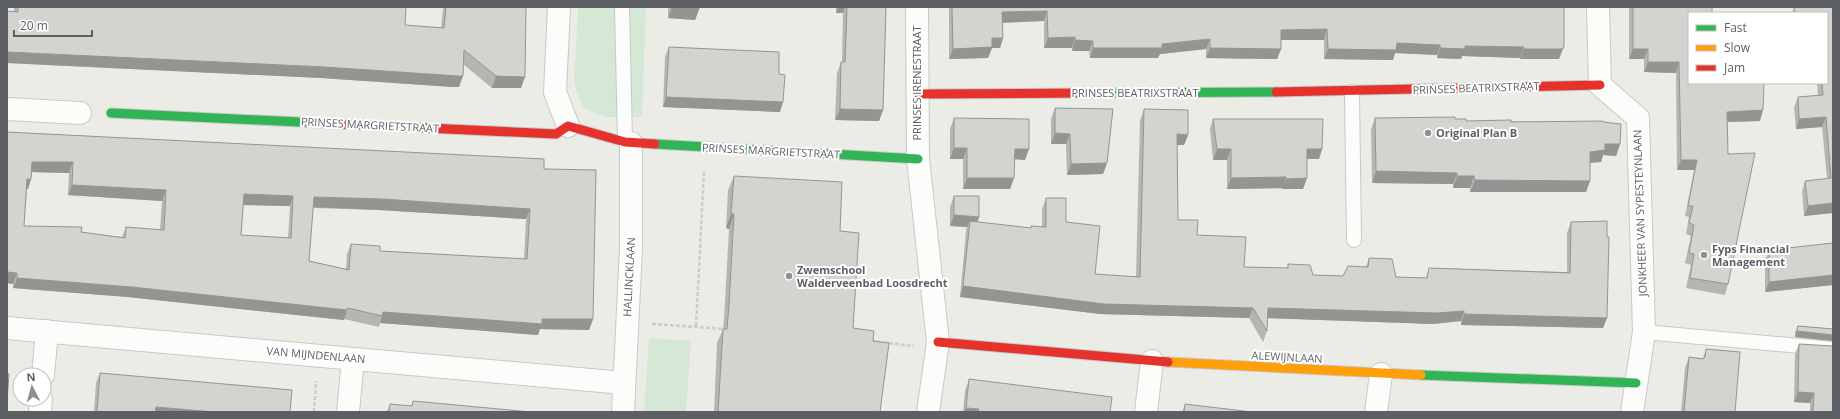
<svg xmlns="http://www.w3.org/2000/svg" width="1840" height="419" font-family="'Open Sans',sans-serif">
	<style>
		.green { fill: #d5e8d5 }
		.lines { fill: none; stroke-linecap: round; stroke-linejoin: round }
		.lane-casing { stroke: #c8c9c7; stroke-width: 16 }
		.street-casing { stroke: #c8c9c7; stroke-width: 24 }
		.fast-casing { stroke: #c9c9c8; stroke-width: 11 }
		.slow-casing { stroke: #c9c9c8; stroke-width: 11 }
		.jam-casing { stroke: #c9c9c8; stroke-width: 11 }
		.path { stroke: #c9cdcb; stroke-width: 2.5; stroke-dasharray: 4 2; stroke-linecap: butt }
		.lane { stroke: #fcfcfb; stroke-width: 14 }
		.street { stroke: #fcfcfb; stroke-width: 22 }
		.fast { stroke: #30b455; stroke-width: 9 }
		.slow { stroke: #ff9f0a; stroke-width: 9 }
		.jam { stroke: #e5322d; stroke-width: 9 }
		.wall { fill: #b5b5b3; fill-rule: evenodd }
		.shaded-wall { fill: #949492 }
		.building { fill: #d3d3d0; stroke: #949492; fill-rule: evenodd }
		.poi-dot { fill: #8e9092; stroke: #fff; stroke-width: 1.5 }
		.labels { text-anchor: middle; stroke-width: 4; stroke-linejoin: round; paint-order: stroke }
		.street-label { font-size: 11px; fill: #5c5f64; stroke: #fff }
		.poi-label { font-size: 11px; font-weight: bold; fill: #5c5f64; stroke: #fff; text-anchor: start }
	</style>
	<rect width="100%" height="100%" fill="#ecece6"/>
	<path class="green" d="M578 7H646L642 117H605L582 107 574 82Z
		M649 338 691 341 686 412H644Z"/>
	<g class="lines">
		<g class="lane-casing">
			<path id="lane" d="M622 7 625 142
				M1352 92 1354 240
				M1644 332 1833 349"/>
		</g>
		<g class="street-casing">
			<path id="street" d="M559 7 555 92 568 126
				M917 7 918 159 938 342 928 412
				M1598 7 1600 85 1638 118 1644 332 1632 412
				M7 109 80 113
				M7 328 624 383
				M43 375 47 331
				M40 412 41 399
				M348 412 353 359
				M623 412 631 248V143
				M1146 412 1152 361
				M1376 412 1381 374"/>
		</g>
		<g class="fast-casing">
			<path id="fast" d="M1086 93 1276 92
				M111 113 340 124
				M655 144 918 159
				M1421 375 1636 383"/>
		</g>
		<g class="slow-casing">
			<path id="slow" d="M1168 362 1421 375"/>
		</g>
		<g class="jam-casing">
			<path id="jam" d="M1276 92 1600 85
				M918 94 1086 93
				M340 124 556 134 568 126 625 142 655 144
				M938 342 1168 362"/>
		</g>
		<path class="path" d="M652 324 726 329
			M696 326 704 171
			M871 341 914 346
			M314 412 316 381"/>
		<use href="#lane" class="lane"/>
		<use href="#street" class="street"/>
		<use href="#fast" class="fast"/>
		<use href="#slow" class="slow"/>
		<use href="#jam" class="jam"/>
	</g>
	<path class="wall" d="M14 7H406L405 25 441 28 443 9V7H526L521 88H492L463 64 459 87H453L321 78 7 63V11L14 12Z
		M668 7H700L695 20 668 18Z
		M836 7H886L883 110 879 121 835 120 837 73 841 62H842L843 13H836Z
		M949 7H1564V46L1559 59H1520V58L1462 56 1461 59 1437 58V55L1395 53 1393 60 1324 59V40H1281V49L1277 59 1206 58V49L1160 54 1158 58H1090L1089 51H1072V48H1044V21L1003 22V38L1000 48H992L988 58 949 59Z
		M1629 7H1712L1689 83 1760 121 1727 122 1728 284 1725 295 1686 288 1691 265 1685 263 1691 236 1686 234 1689 217 1685 216 1694 170H1677L1676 73 1644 72V59H1629Z
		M1794 7H1833V213L1804 216 1802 191 1805 181 1827 179 1822 127 1796 129 1794 107 1798 97 1818 95 1817 83H1827V13H1792Z
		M669 47 779 74 780 112 663 107 665 57Z
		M1055 108 1107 163 1103 174 1067 175 1066 144H1051V119Z
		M1144 109 1188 135 1184 145H1177L1178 220 1197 235 1244 267 1287 268 1288 264 1313 275 1343 276 1366 267 1369 258 1396 277 1426 278 1429 268 1567 272V233L1571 222 1607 318 1603 328 1461 325V321L1433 324 1267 318V331L1263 342 1249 318 1100 314 960 297 966 231 967 227 950 226V207L954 196 979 217 977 222 1031 228V226L1042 227V209L1046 198 1066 222 1095 274 1136 277 1140 120Z
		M954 118 1025 160 1015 159 1014 178 1010 189H963V159H950V129Z
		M1375 118 1455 119 1466 121 1603 122 1620 144 1616 156 1603 155 1601 162 1590 163V181L1586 192H1470V188H1453V184L1372 183 1371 129Z
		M1213 119 1322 149 1319 159H1307V178L1303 189H1282L1283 188 1227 189V160H1213L1210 129Z
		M7 132 544 169 593 319 589 330 540 329 538 335 380 323 379 327 344 319V320L128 297 13 288V284L7 283ZM32 172 69 173 68 195 162 201 160 230 126 227 122 237 24 226 27 189H28L31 179ZM243 205 290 206 288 238 241 235ZM313 208 379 210 526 219 524 259 380 251 351 244 347 254 346 269 309 261Z
		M734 176 840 231 853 328 873 341 880 412H714L717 343 723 329 724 319 729 229 726 228 728 190Z
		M1833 243V285L1765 292V260L1769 250Z
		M1798 326 1833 329V341L1795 337V332Z
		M1799 344 1833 412H1810V403L1794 402 1795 354Z
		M1706 349 1735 412H1681L1685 368 1689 357 1703 358Z
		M100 373 290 412H94L96 383Z
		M969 379 1110 412H963L965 391Z
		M413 401 531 412H387L390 404 411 406Z
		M1185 404 1252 412H1182Z"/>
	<path class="shaded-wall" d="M672 7H700L695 20 668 18Z
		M838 7H845L843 13H836Z
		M1047 11 1044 21 999 23 1002 12Z
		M1327 29 1324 40H1277L1281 30Z
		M1075 37 1072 48H1044L1048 38Z
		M992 38H1003L1000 48H992L988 58 949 59 953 49Z
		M1210 39 1206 49 1160 54 1158 58H1090L1093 48 1162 44Z
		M1075 40 1093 41 1089 51H1072Z
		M1397 43 1440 45 1437 55 1395 53 1393 60 1324 59 1328 49Z
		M1465 46 1524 47 1520 58 1462 56 1461 59 1437 58 1440 48Z
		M1564 46 1559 59H1520L1524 49Z
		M1210 48 1281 49 1277 59 1206 58Z
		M1633 49H1648L1644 59H1629Z
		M7 52 325 67 463 76 459 87H453L321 78 7 63Z
		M1648 62H1679L1676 73 1644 72Z
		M496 76 525 77 521 88H492Z
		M666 97 783 102 780 112 663 107Z
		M840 109 883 110 879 121 835 120Z
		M1763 110 1760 121 1724 122 1727 112Z
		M1826 117 1822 127 1796 129 1799 119Z
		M1055 133 1070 134 1066 144H1051Z
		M1177 134 1188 135 1184 145H1173Z
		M1605 144H1620L1616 156 1603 155 1601 162 1586 163 1590 152Z
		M954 148H967L963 159H950Z
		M1015 149H1029L1025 160 1011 159Z
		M1217 149H1231L1227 160H1213Z
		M1307 149H1322L1319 159H1304Z
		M1681 160H1697L1694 170H1677Z
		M32 162H73L69 173 28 172Z
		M1107 163 1103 174 1067 175 1071 164Z
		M1376 171 1457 173 1453 184 1372 183Z
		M1457 176H1474L1470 188H1453Z
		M1286 177 1283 188 1227 189 1231 178Z
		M967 178H1014L1010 189H963Z
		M1307 178 1303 189H1282L1286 179Z
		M27 179H31L28 189H23Z
		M1475 180 1590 181 1586 192H1470Z
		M72 185 166 190 162 201 68 195Z
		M244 194 293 196 290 206 240 205Z
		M314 197 382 199 530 209 526 219 379 210 310 207Z
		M1833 203V213L1804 216 1808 206Z
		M731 214H734L729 229 726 228Z
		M954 215 979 217 975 228 970 221 967 227 950 226Z
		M7 272 17 273 13 284 7 283Z
		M1833 275V285L1765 292 1769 282Z
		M17 278 132 287 347 310 344 320 128 297 13 288Z
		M963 286 1253 308 1249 318 1100 314 960 297Z
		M1268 308 1464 311 1461 321 1433 324 1264 318Z
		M383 312 542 319H593L589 330 540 329 538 335 380 323 382 316Z
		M1464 314 1607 318 1603 328 1461 325Z
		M1797 331 1833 335V341L1795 337Z
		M1798 392 1814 393 1810 403 1794 402Z
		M156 407 214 412H154Z
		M966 408 979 409 978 412H964Z"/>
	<path class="building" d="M18 7H406L405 25 444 28 446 7H526L525 77 496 76 464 50 463 76H458L325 67 7 52V11L18 12Z
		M847 7H886L883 110 840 109 841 62H845Z
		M952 7H1564V46L1563 49H1524V47L1465 46V49L1440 48V45L1397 43 1396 50 1328 49 1327 29 1281 30V49L1210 48V39L1162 44V48H1093V41L1075 40V37L1048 38 1047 11 1002 12 1003 38H992V47L953 49Z
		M1633 7H1712V13H1689V83H1764L1763 110 1727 112 1728 154 1755 153 1728 284 1690 278 1694 254 1689 253 1694 225 1689 223 1693 206H1688L1697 160H1681L1679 62H1648V49H1633Z
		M1794 7H1833V203L1808 206 1805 181 1831 178 1826 117 1799 119 1798 97 1823 95 1822 83H1827V13H1795Z
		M669 47 779 52V74L785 75 783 102 666 97Z
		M1055 108 1113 109 1107 163 1071 164 1070 134 1055 133Z
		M1144 109 1188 110V135L1177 134 1178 220H1198L1197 235 1246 237 1244 267 1288 268V264L1310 265 1313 275 1343 276 1348 266 1368 267 1369 258 1392 259 1396 277 1427 278 1429 268 1570 273 1571 222 1607 221V237H1609L1607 318 1464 314V311L1437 313 1268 308 1267 331 1253 308 1104 304 963 286 970 221 1031 228V226L1046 227V198H1066V222L1100 226 1095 274 1140 277Z
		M1455 117V119H1466V121L1511 120V122L1603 121V122L1621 124 1620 144H1605V150L1590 152V181L1475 180 1474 176H1457V173L1376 171 1375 118Z
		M954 118 1029 119V149H1015L1014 178H967V148H954Z
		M1213 119H1323L1322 149H1307V178L1286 179V177L1231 178V149H1217Z
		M7 132 544 159V169L596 170 593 319H542V324L383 312 382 316 348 308 347 310 132 287 17 278V273L7 272ZM32 162H73L72 185 166 190 164 230 126 227 125 238 81 232 82 227 24 226 27 179H31ZM244 194 293 196 291 238 241 235ZM314 197 382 199 530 209 527 259 380 251V246L351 244 349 270 309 261Z
		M734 176 842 182 840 231 859 233 853 328 874 331 873 341 889 343 880 412H718L723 329H727L729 305 734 214H731Z
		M954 196H979V217L954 215Z
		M1833 243V275L1769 282V250Z
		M1798 326 1833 329V335L1797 331Z
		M1799 344 1833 346V412H1813L1814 393 1798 392Z
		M1706 349 1740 352 1735 412H1684L1689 357 1703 359 1705 357Z
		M7 373 9 374 7 401Z
		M100 373 292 390 290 412H214L156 407 155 412H97Z
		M969 379 1112 397 1110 412H978L979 409 966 408Z
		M413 401 531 412H389L390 404 412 406Z
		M1185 404 1252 412H1184Z"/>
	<g class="poi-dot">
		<circle cx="1428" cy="133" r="4"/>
		<circle cx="1704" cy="255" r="4"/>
		<circle cx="789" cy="276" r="4"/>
	</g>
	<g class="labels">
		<g class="street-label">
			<text transform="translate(917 83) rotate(-90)" y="4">PRINSES IRENESTRAAT</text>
			<text transform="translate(1476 88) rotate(-2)" y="4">PRINSES BEATRIXSTRAAT</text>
			<text x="1135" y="97">PRINSES BEATRIXSTRAAT</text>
			<text transform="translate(370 125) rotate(3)" y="4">PRINSES MARGRIETSTRAAT</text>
			<text transform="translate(771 151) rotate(3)" y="4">PRINSES MARGRIETSTRAAT</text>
			<text transform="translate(1640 213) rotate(-92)" y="4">JONKHEER VAN SYPESTEYNLAAN</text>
			<text transform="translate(629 277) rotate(-87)" y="4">HALLINCKLAAN</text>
			<text transform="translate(316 355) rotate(5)" y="4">VAN MIJNDENLAAN</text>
			<text transform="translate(1287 357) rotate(3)" y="4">ALEWIJNLAAN</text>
		</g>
		<g class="poi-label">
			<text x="1436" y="137">Original Plan B</text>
			<text x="1712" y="253">Fyps Financial<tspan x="1712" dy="13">Management</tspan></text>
			<text x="797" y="274">Zwemschool<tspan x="797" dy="13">Walderveenbad Loosdrecht</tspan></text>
		</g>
	</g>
	<rect width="1840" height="419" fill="none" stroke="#5c5f64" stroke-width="16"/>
	<rect x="1688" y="12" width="140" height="72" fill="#ffffff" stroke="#bebfc1"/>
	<rect x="1696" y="25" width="20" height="6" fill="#30b455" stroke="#bebfc1"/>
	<text x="1724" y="32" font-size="12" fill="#5c5f64">Fast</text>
	<rect x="1696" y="45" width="20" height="6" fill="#ff9f0a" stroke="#bebfc1"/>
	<text x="1724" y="52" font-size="12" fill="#5c5f64">Slow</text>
	<rect x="1696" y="65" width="20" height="6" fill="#e5322d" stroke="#bebfc1"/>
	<text x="1724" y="72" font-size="12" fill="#5c5f64">Jam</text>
	<g transform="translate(32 387) rotate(354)"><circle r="19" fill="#ffffff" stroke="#bebfc1"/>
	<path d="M0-3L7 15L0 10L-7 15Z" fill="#8e9092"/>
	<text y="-6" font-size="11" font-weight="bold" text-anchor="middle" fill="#5c5f64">N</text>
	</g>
	<path d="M14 30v6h78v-6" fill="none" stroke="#5c5f64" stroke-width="2"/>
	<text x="20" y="30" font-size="12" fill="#5c5f64" stroke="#ffffff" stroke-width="3" paint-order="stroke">20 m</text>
</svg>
